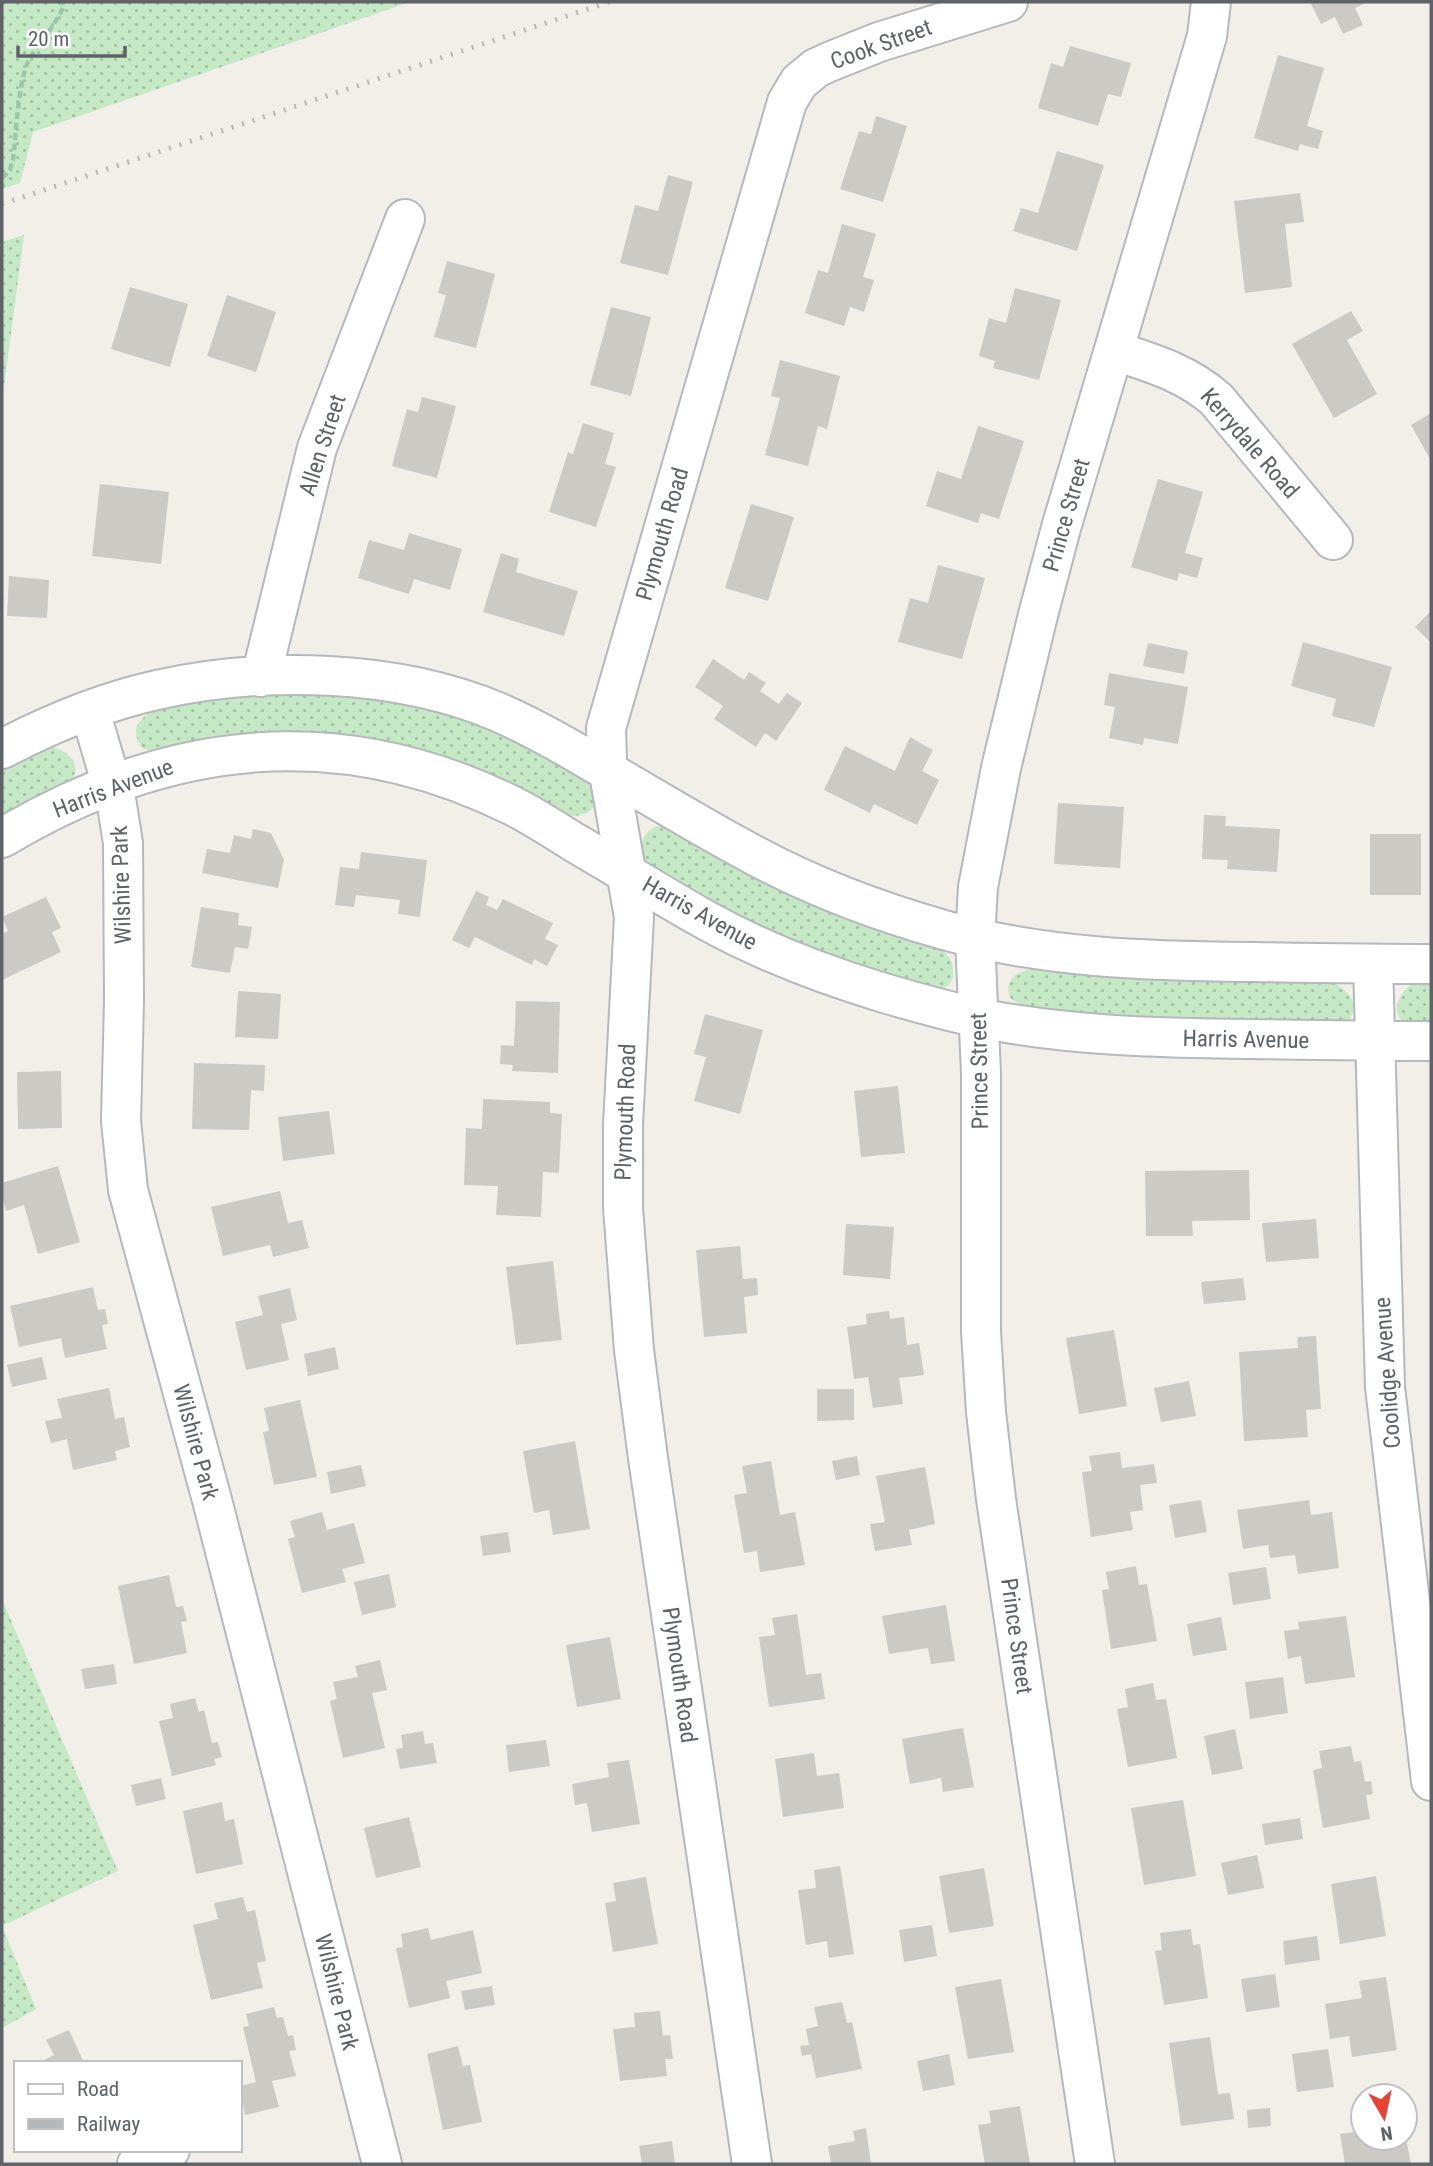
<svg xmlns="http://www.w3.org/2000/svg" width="1433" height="2166" font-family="'Roboto Condensed',sans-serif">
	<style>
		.grass { fill: url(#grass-dots) }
		.building { fill: #cccac5 }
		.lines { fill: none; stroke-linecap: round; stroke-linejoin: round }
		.minor-casing { stroke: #b5b8bc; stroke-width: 42 }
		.path { stroke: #9cc7a9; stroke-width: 4.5; stroke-dasharray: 7 3.5; stroke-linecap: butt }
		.minor { stroke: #fff; stroke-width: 38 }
		.rail { stroke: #b6b7b8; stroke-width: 5; stroke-dasharray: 2 9; stroke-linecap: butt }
		.labels { text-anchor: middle; stroke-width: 5; stroke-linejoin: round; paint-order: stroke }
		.street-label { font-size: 23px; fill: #5f6368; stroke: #fff }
	</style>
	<defs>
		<pattern id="grass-dots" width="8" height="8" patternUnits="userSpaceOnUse" patternTransform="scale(1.75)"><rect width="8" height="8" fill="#c5e8c5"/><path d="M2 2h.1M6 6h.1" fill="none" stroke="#a3c0a4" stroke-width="1.8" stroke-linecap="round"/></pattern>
	</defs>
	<rect width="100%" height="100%" fill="#f1efe8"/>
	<path class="grass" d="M2 2H410L33 132 20 183 2 189Z
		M24 235 2 401V242Z
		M301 692C351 696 400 701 449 713 500 727 548 756 594 781L597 803C589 815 580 817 566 815L510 783 461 764 152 752 141 747C105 691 274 694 301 692Z
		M48 746C68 750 84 763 70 783L2 820V766Z
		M661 825H668L940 948C947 954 953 960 953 969 954 977 952 984 945 987 936 991 923 985 914 983 816 960 728 911 641 863 640 845 641 830 661 825Z
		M1035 968 1328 980C1345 988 1364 1003 1348 1021 1253 1022 1157 1025 1063 1011 1046 1009 1025 1009 1011 999 1002 979 1017 972 1035 968Z
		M1431 981V1025C1423 1024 1410 1026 1403 1021 1389 1010 1402 989 1414 983 1419 981 1426 981 1431 981Z
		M2 1599 118 1871 2 1926 36 2009 2 2028Z"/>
	<path class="building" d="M1310 2H1368L1355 8 1363 25 1343 34 1335 17 1321 24Z
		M1070 46 1131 63 1121 97 1108 94 1098 126 1038 108 1051 63 1063 67Z
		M1278 55 1324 68 1307 126 1323 131 1318 149 1300 144 1298 151 1254 138Z
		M876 116 907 126 883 202 840 189 859 131 871 134Z
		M1057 151 1104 165 1077 251 1013 231 1021 208 1038 213Z
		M668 175 693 182 668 275 620 263 635 205 658 211Z
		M1300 193 1304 222 1285 224 1292 287 1245 293 1234 201Z
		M842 224 876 234 863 277 874 280 864 312 850 307 844 326 805 313 818 270 828 273Z
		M447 261 495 274 476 348 434 337 446 295 438 293Z
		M130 287 188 304 170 367 111 349Z
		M1015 288 1061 300 1039 380 993 368 995 361 979 356 989 318 1006 323Z
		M227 295 276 312 256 372 207 356Z
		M611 307 651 317 631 396 590 385Z
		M1351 311 1363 331 1347 340 1377 394 1334 418 1292 344Z
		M780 360 840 376 827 429 818 426 808 466 765 455 780 398 771 396Z
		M422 397 456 406 437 478 392 466 407 409 418 412Z
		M1431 413V461L1411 425Z
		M583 423 614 433 605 464 616 467 596 527 549 512 568 452 573 454Z
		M978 426 1024 441 999 519 981 513 978 523 926 506 937 471 961 479Z
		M1158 479 1203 492 1185 553 1203 558 1197 578 1179 573 1177 581 1131 567Z
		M100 484 169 492 161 564 92 556Z
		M751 504 794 517 768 601 725 588Z
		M409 533 462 549 450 590 414 579 409 594 358 578 369 540 404 550Z
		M501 553 519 559 516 572 578 591 564 636 483 612Z
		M938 565 985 578 962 659 898 642 910 598 928 603Z
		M9 576 49 580 47 618 7 616Z
		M1431 611V643L1415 627Z
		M1303 642 1392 667 1374 727 1332 716 1336 699 1291 686Z
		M1148 643 1188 651 1184 674 1143 666Z
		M713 659 744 680 749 672 766 683 760 691 779 704 787 693 802 703 776 741 765 733 756 747 714 719 723 706 695 687Z
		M1109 673 1188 687 1178 744 1144 738 1143 745 1109 738 1115 707 1104 705Z
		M910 737 933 750 922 771 939 780 917 825 874 804 870 813 824 790 845 746 895 771Z
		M1058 803 1124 807 1120 868 1054 864Z
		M1204 815 1226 816 1225 826 1280 829 1277 872 1227 869 1228 860 1202 859Z
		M253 829 271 833 284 860 278 888 202 873 207 849 230 853 234 835 251 839Z
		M1370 834H1421V895H1370Z
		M361 852 427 860 420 917 398 914 400 900 356 895 354 907 335 905 340 867 359 869Z
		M476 891 489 897 486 905 497 910 503 899 553 923 545 939 558 945 547 966 534 959 532 965 475 937 469 948 452 940Z
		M46 897 61 928 52 932 61 952 2 980V934L8 931 2 917Z
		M201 907 239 913 238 925 252 927 248 949 235 947 230 973 191 967Z
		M238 991 281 994 278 1039 235 1037Z
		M516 1001 560 1002 558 1073 512 1071 513 1065 500 1064 501 1045 514 1046Z
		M705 1014 763 1030 740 1114 694 1101 706 1057 694 1054Z
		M194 1063 265 1065 264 1091 251 1090 249 1130 192 1129Z
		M61 1071 62 1128 18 1129 17 1072Z
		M898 1086 905 1153 861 1157 854 1091Z
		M483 1099 550 1102V1113L562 1114 559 1173 543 1172 541 1217 496 1215 498 1186 464 1185 466 1128 482 1129Z
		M329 1111 335 1154 283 1161 278 1117Z
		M58 1166 80 1242 38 1254 24 1205 6 1211 2 1195V1183Z
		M1249 1170 1250 1220 1192 1221 1193 1236H1146L1145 1171Z
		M280 1191 288 1223 302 1220 309 1248 273 1257 270 1245 223 1256 211 1207Z
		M1316 1219 1319 1258 1266 1262 1262 1223Z
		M846 1224 894 1227 890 1279 843 1275Z
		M740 1246 743 1279 757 1278 758 1295 744 1297 747 1333 704 1337 696 1250Z
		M553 1261 562 1340 516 1345 506 1267Z
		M1243 1278 1246 1300 1204 1304 1201 1282Z
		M93 1287 98 1310 105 1309 108 1324 102 1325 107 1349 65 1358 61 1338 19 1347 10 1306Z
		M290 1288 297 1320 281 1324 289 1360 246 1370 235 1322 263 1315 258 1296Z
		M889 1311 890 1319 904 1317 907 1345 919 1343 924 1375 899 1378 903 1404 873 1408 868 1377 854 1379 847 1327 867 1324 866 1314Z
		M1114 1330 1127 1406 1079 1414 1066 1338Z
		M1316 1336 1321 1409 1306 1410 1308 1437 1244 1441 1239 1352 1298 1348 1297 1337Z
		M335 1347 339 1369 308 1376 304 1354Z
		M42 1357 47 1379 12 1387 7 1365Z
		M1189 1381 1196 1416 1161 1422 1154 1388Z
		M109 1388 115 1419 124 1417 130 1447 115 1451 117 1460 73 1470 67 1439 51 1443 45 1421 62 1418 57 1399Z
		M817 1389H854V1420L817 1421Z
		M300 1400 317 1477 274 1485 263 1432 269 1431 264 1408Z
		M575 1441 590 1529 553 1535 549 1510 534 1513 523 1451Z
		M1120 1452 1122 1468 1154 1464 1157 1483 1140 1485 1143 1510 1130 1512 1133 1530 1091 1537 1082 1472 1092 1471 1089 1456Z
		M857 1456 860 1475 836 1480 832 1461Z
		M771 1461 780 1515 795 1512 805 1565 760 1572 757 1551 744 1553 734 1495 747 1493 742 1466Z
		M361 1465 366 1486 331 1494 327 1472Z
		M925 1467 935 1524 909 1530 912 1545 875 1551 870 1524 885 1522 876 1476Z
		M1201 1500 1207 1532 1175 1538 1169 1505Z
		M1309 1500 1311 1515 1332 1512 1339 1568 1298 1574 1295 1555 1270 1558 1268 1545 1243 1549 1237 1510Z
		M322 1512 327 1530 354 1523 365 1563 342 1569 346 1582 302 1593 288 1539 295 1537 290 1521Z
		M508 1532 511 1552 483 1556 480 1536Z
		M1136 1566 1139 1585 1147 1584 1157 1641 1111 1649 1102 1590 1109 1589 1106 1572Z
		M1266 1567 1271 1599 1233 1605 1228 1573Z
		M389 1574 396 1607 362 1615 354 1582Z
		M169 1575 176 1607 183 1606 187 1621 181 1622 187 1653 134 1664 118 1586Z
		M946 1605 955 1661 931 1664 928 1648 889 1654 882 1616Z
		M797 1614 806 1675 821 1673 825 1699 769 1707 759 1637 775 1635 772 1618Z
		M1346 1616 1355 1677 1305 1684 1301 1656 1288 1659 1284 1631 1299 1629 1298 1622Z
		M1221 1617 1227 1650 1193 1656 1187 1624Z
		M610 1637 621 1699 577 1707 566 1645Z
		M380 1660 387 1690 372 1693 385 1748 343 1758 330 1701 337 1699 333 1682 358 1677 355 1666Z
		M114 1664 117 1684 85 1689 81 1669Z
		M1283 1677 1288 1713 1250 1719 1245 1682Z
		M1153 1683 1156 1700 1166 1699 1177 1758 1128 1767 1117 1709 1128 1707 1125 1689Z
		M195 1698 199 1712 204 1710 212 1743 218 1742 222 1757 214 1759 216 1765 172 1776 159 1721 173 1718 170 1704Z
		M963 1728 974 1787 943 1792 941 1778 910 1784 902 1739Z
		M1235 1729 1243 1769 1212 1775 1204 1736Z
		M423 1731 425 1744 433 1743 437 1763 400 1769 396 1749 403 1748 401 1735Z
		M546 1740 550 1766 509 1772 506 1745Z
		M1351 1746 1354 1762 1361 1761 1365 1782 1371 1781 1373 1794 1366 1795 1370 1819 1323 1828 1313 1770 1322 1768 1319 1751Z
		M814 1753 817 1776 839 1773 844 1808 783 1817 775 1759Z
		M629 1760 640 1824 592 1832 587 1803 575 1805 572 1784 609 1777 607 1763Z
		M161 1778 166 1799 136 1806 131 1785Z
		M1183 1800 1196 1876 1144 1885 1131 1808Z
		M222 1802 225 1821 234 1819 243 1864 196 1874 183 1811Z
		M409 1817 421 1867 376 1878 364 1828Z
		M1300 1818 1303 1839 1265 1845 1262 1824Z
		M1257 1855 1264 1888 1228 1895 1221 1863Z
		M840 1866 854 1954 829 1958 827 1941 806 1945 798 1890 816 1888 814 1870Z
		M984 1868 994 1926 949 1933 939 1876Z
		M1376 1876 1386 1936 1340 1944 1331 1884Z
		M646 1877 658 1944 613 1952 605 1903 616 1901 613 1883Z
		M243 1897 247 1912 255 1910 266 1961 257 1963 263 1988 211 2000 193 1925 218 1919 214 1903Z
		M932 1925 937 1956 904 1962 899 1930Z
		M428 1928 431 1940 473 1930 482 1973 446 1981 450 1998 409 2008 396 1948 403 1947 401 1934Z
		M1191 1929 1193 1945 1200 1944 1208 1998 1164 2005 1155 1951 1162 1950 1160 1933Z
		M1317 1936 1320 1960 1285 1965 1283 1941Z
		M1275 1974 1280 2007 1246 2012 1241 1979Z
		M1386 1977 1397 2050 1352 2057 1349 2036 1330 2039 1325 2004 1362 1998 1359 1981Z
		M1001 1979 1014 2052 968 2059 955 1987Z
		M492 1986 495 2005 465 2010 461 1991Z
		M842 2002 847 2023 852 2022 862 2069 816 2078 811 2054 802 2056 800 2046 809 2045 806 2029 818 2026 814 2007Z
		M274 2007 277 2018 283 2017 288 2036 293 2035 296 2050 289 2051 296 2076 272 2081 279 2107 245 2115 240 2086 256 2082 243 2027 249 2026 246 2014Z
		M660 2011 663 2036 670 2035 673 2059H665L667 2076 620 2081 613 2029 635 2027 634 2013Z
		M69 2030 84 2063H38L54 2055 46 2040Z
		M1210 2037 1218 2094 1230 2093 1234 2119 1181 2126 1169 2043Z
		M458 2046 463 2066 470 2065 482 2122 443 2130 427 2054Z
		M1328 2049 1334 2087 1297 2092 1292 2054Z
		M949 2054 955 2085 923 2091 917 2061Z
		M1020 2106 1030 2164H985L978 2125 991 2123 989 2111Z
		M1270 2108 1271 2126 1248 2128 1247 2110Z
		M866 2128 871 2164H831L828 2146 855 2141 853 2131Z
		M1363 2131V2138H1406L1411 2164H1345L1340 2134Z
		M672 2141 675 2164H642L639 2146Z"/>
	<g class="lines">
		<g class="minor-casing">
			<path id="minor" d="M1115 351C1152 363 1186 373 1216 399L1333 540
				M261 677 317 448 405 219
				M90 711 116 799 123 843 124 1001 121 1121 128 1190 212 1500 382 2164
				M2 749C50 724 103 702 157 690 264 666 396 669 498 712 537 729 574 751 611 773 654 798 697 824 741 848 805 884 873 910 944 930 1044 958 1147 961 1250 962 1311 963 1371 964 1431 964
				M2 838C166 740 338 719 513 806 533 816 553 829 572 841 615 866 658 893 702 918 759 950 821 974 884 993 915 1002 947 1011 979 1018 1068 1036 1159 1038 1250 1039 1310 1040 1371 1041 1431 1041
				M1373 964 1385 1387 1431 1781
				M137 2164 170 2150
				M752 2164 648 1458 634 1350 623 1208V1125L634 917 607 762 606 728 787 102 799 82 816 68 829 62 879 42 1008 2
				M1095 2164 996 1499 986 1412 981 1331V1073L975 938 978 887 1001 768 1038 615 1061 528 1207 36 1211 2"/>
		</g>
		<path class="path" d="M2 178 10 170 13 160C16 134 18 84 28 62 38 42 56 26 64 5L63 2"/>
		<use href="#minor" class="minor"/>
		<path class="rail" d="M2 204 609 2"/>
	</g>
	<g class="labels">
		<g class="street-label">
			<text transform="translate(881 44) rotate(-20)" y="8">Cook Street</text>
			<text transform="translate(1250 443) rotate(49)" y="8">Kerrydale Road</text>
			<text transform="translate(322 445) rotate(-72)" y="8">Allen Street</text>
			<text transform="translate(1066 515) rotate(-74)" y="8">Prince Street</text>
			<text transform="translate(662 534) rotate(-74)" y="8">Plymouth Road</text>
			<text transform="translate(113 788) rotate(-21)" y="8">Harris Avenue</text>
			<text transform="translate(121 885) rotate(-92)" y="8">Wilshire Park</text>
			<text transform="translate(700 913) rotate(29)" y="8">Harris Avenue</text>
			<text transform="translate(1246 1039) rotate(1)" y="8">Harris Avenue</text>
			<text transform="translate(979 1071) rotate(-91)" y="8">Prince Street</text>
			<text transform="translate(625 1112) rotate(-88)" y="8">Plymouth Road</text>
			<text transform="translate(1387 1373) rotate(-94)" y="8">Coolidge Avenue</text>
			<text transform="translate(196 1442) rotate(75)" y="8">Wilshire Park</text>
			<text transform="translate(1017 1636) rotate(82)" y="8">Prince Street</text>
			<text transform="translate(680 1675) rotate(82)" y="8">Plymouth Road</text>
			<text transform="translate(337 1992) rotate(76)" y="8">Wilshire Park</text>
		</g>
	</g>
	<rect width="1433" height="2166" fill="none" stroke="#5f6368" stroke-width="7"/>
	<rect x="14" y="2061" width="228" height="91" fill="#ffffff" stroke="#bfc1c3" stroke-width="2"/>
	<rect x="28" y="2084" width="35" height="10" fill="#ffffff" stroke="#bfc1c3" stroke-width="2"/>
	<text x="77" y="2096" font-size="21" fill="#5f6368">Road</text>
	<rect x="28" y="2119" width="35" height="10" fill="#b6b7b8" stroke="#bfc1c3" stroke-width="2"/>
	<text x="77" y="2131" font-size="21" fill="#5f6368">Railway</text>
	<g transform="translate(1384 2117) rotate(171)"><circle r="33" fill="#ffffff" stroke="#bfc1c3" stroke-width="2"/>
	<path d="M0-5L12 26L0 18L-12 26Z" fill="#ea4335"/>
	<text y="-10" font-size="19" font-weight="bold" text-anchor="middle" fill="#5f6368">N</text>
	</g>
	<path d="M18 46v10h107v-10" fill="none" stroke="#5f6368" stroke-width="3.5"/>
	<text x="28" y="46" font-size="21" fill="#5f6368" stroke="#ffffff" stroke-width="5" paint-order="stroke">20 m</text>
</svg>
